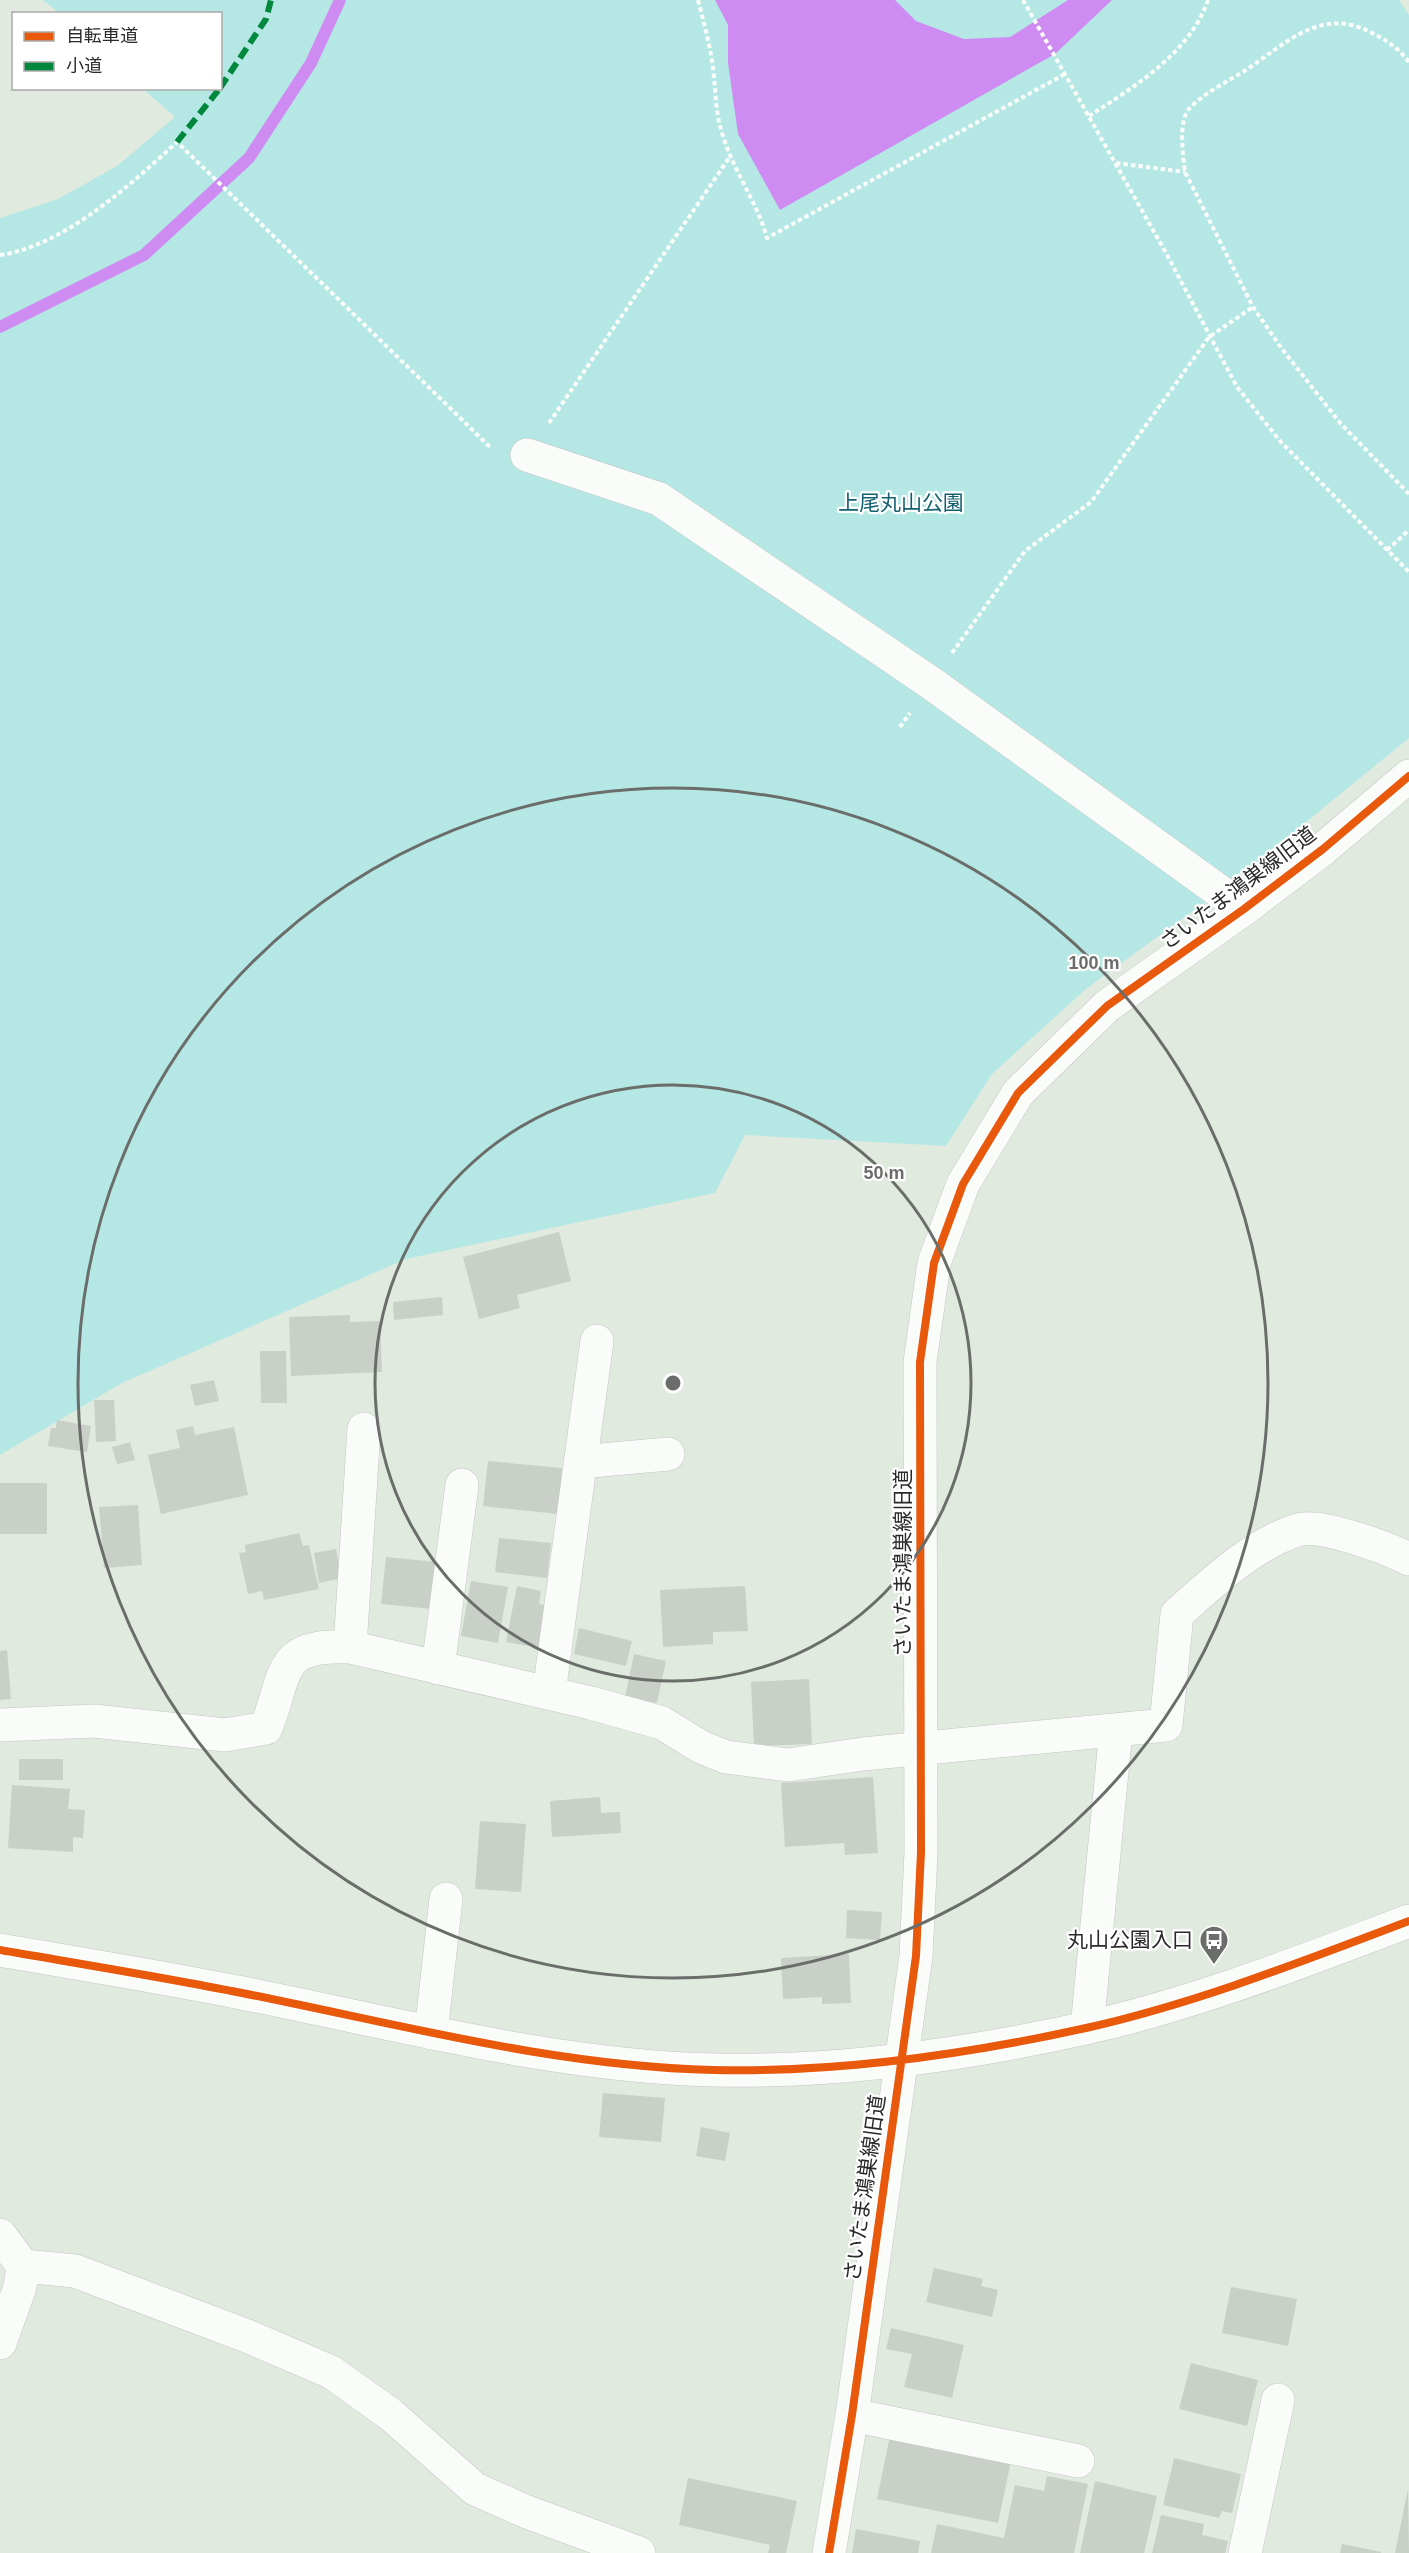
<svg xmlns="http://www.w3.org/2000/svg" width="1409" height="2553" font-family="Helvetica,'Noto Sans JP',sans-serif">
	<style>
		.green { fill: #b5e8e5 }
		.water { fill: #ce8cf3 }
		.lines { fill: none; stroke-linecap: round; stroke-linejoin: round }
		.stream { stroke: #ce8cf3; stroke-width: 12 }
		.building { fill: #c9d0c8 }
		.minor-casing { stroke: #c5c6c4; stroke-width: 34 }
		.path { stroke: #fafcfa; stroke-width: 4; stroke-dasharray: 4.5 3; stroke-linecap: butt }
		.minor { stroke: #fafcfa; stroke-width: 33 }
		.quiet { stroke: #00873e; stroke-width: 6; stroke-dasharray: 12 6; stroke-linecap: butt }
		.cycleway-casing { stroke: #fff; stroke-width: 11 }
		.cycleway { stroke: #e8590c; stroke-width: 8 }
		.ring { fill: none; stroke: #6a6d69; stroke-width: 3 }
		.labels { text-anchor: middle; stroke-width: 4.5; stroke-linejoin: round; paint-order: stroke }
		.park-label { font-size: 21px; fill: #125f6f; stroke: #fff }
		.street-label { font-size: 21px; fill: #2a2a2a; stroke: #fff }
		.poi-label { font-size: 21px; fill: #2a2a2a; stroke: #fff; text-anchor: end }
		.centre { fill: #6a6d69; stroke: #fff; stroke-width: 3 }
		.ring-label { font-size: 18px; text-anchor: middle; font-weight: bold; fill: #6a6d69; stroke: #fff; stroke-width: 4.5; stroke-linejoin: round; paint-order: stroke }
	</style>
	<rect width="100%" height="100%" fill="#e0eadf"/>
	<path class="green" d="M43 0H1399L1409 15V738L1229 885 1087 988 992 1074 946 1146 745 1135 715 1193 406 1259 122 1383 0 1455V218L58 199 117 166 175 117 143 89 220 88V14L59 13Z"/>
	<path class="water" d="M715 0H895L916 21 964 39 1010 37 1068 0H1112L1055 54 780 210 738 134 728 63V25Z"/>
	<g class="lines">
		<path class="stream" d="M0 327 144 255 249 158 311 63 340 0"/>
	</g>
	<path class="building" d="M559 1232 571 1281 517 1295 520 1308 479 1319 463 1257Z
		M442 1297 443 1315 394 1320 393 1302Z
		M350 1315V1322L380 1321 382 1372 291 1376 289 1317Z
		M260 1351H286L287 1403H261Z
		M214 1380 219 1401 195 1406 190 1385Z
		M94 1400H114L116 1441 96 1442Z
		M57 1420 91 1426 87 1452 48 1446 51 1428H56Z
		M193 1426 195 1435 234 1427 248 1495 161 1514 148 1455 180 1448 176 1430Z
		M130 1442 135 1460 117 1464 112 1447Z
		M488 1461 562 1468 558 1514 483 1506Z
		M0 1483H47V1534H0Z
		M138 1505 142 1565 104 1568 99 1507Z
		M299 1533 303 1546 309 1545 319 1589 264 1600 262 1591 248 1594 239 1553 246 1552 245 1545Z
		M499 1538 551 1543 547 1578 495 1572Z
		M336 1549 342 1578 319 1583 314 1553Z
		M386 1557 437 1562 432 1609 381 1604Z
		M471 1581 508 1587 498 1643 461 1636Z
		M517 1586 541 1591 539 1604 547 1605 539 1648 506 1642Z
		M745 1586 748 1631 713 1632V1644L663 1647 660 1590Z
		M579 1628 632 1641 626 1666 574 1654Z
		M7 1650 11 1699 0 1700V1651Z
		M634 1654 666 1661 657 1703 625 1697Z
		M809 1679 812 1744 754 1746 751 1682Z
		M19 1759H63V1780H19Z
		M873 1777 878 1853 845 1855 844 1843 785 1847 781 1783Z
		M12 1785 70 1789 68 1809 85 1810 83 1838 73 1837V1852L8 1848Z
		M600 1797 601 1813 620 1812 621 1833 552 1837 550 1801Z
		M480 1821 526 1824 521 1892 475 1889Z
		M847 1910 882 1912 880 1940 846 1938Z
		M849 1954 851 2003 822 2004V1997L783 1999 781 1958Z
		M603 2093 665 2098 661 2142 599 2137Z
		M701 2127 730 2133 725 2161 696 2156Z
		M934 2268 983 2279 981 2286 998 2290 992 2317 926 2302Z
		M1231 2287 1297 2299 1288 2346 1222 2333Z
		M891 2328 964 2345 952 2398 904 2387 912 2354 886 2349Z
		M1191 2363 1258 2380 1247 2426 1179 2409Z
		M890 2436 1011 2461 998 2523 877 2499Z
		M1174 2458 1241 2474 1232 2513 1222 2511 1219 2518 1163 2505Z
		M1047 2476 1088 2484 1074 2553H931L937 2524 1004 2538 1015 2485 1044 2491Z
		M688 2478 797 2501 786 2553H768L770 2545 679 2525Z
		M1095 2481 1157 2496 1144 2553H1080Z
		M1408 2489 1409 2553H1395Z
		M1161 2515 1204 2524 1202 2535 1228 2541 1225 2553H1152Z
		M856 2529 920 2541 918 2553H852Z
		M1342 2544 1381 2552V2553H1340Z"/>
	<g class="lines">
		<g class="minor-casing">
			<path id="minor" d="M527 455 659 499 931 683 1244 909
				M580 1462 668 1454
				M350 1647 364 1429
				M438 1668 462 1485
				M549 1693 597 1341
				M0 1725 94 1721 225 1735 266 1728C288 1672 276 1644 350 1647L591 1703 662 1723 701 1747 726 1757 788 1765 863 1754 1166 1725 1177 1614C1211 1584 1254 1543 1298 1530 1321 1523 1387 1548 1409 1559
				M0 1950C81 1964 162 1977 242 1993 399 2024 553 2066 713 2070 838 2073 964 2055 1086 2028 1197 2003 1303 1961 1409 1921
				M1087 2028 1116 1730
				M431 2033 446 1899
				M0 2235 23 2266 20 2287 0 2343
				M23 2266 75 2271 247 2336 331 2372 390 2414 475 2489 527 2512 639 2553
				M852 2415 1078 2461
				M829 2553 852 2415 916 1956 921 1852 920 1362 934 1263 963 1184 1018 1093 1107 1006 1244 909 1323 849 1409 776
				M1245 2553 1278 2400"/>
		</g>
		<path class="path" d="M698 0C704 23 710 45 713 68 716 92 715 113 723 136 734 172 757 202 767 238L1065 74
			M1023 0 1166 253 1237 387 1280 441 1409 572
			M1409 62C1399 49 1388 41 1374 34 1322 5 1288 42 1246 70 1230 80 1202 94 1189 109 1178 121 1183 156 1185 172L1253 307 1282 349 1341 424 1409 494
			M1089 116C1134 87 1190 53 1208 0
			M1116 163 1185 172
			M0 255C64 246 130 185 177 142L491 448
			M549 423 729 158
			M1387 550 1409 530
			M952 653 1025 551 1091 502 1209 337 1253 307
			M900 727 910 713"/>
		<use href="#minor" class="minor"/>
		<path class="quiet" d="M220 88 266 19 271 0
			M177 142 220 88"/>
		<g class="cycleway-casing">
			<path id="cycleway" d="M0 1950C81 1964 162 1977 242 1993 399 2024 553 2066 713 2070 838 2073 964 2055 1086 2028 1197 2003 1303 1961 1409 1921
				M829 2553 852 2415 916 1956 921 1852 920 1362 934 1263 963 1184 1018 1093 1107 1006 1244 909 1323 849 1409 776"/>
		</g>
		<use href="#cycleway" class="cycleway"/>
	</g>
	<g class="ring">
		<circle cx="673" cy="1383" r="298"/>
		<circle cx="673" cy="1383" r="595"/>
	</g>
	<defs>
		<g id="bus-pin" transform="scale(1.5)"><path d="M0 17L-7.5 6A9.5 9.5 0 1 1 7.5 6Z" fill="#6a6d69" stroke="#fff"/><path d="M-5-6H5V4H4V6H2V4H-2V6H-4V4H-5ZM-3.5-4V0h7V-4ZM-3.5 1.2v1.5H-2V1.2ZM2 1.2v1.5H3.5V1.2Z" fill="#fff"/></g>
	</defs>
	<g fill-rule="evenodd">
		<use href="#bus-pin" x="1214" y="1940"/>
	</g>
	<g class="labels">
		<g class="park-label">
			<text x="901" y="510">上尾丸山公園</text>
		</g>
		<g class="street-label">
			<text transform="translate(1238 888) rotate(-37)" y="7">さいたま鴻巣線旧道</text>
			<text transform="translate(903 1563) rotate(-90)" y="7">さいたま鴻巣線旧道</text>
			<text transform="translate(865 2188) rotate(-82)" y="7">さいたま鴻巣線旧道</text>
		</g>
		<g class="poi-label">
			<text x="1193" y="1947">丸山公園入口</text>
		</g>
	</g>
	<circle cx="673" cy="1383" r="9" class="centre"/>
	<g class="ring-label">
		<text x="1094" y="969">100 m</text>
		<text x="884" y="1179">50 m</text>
	</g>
	<rect x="12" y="12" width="210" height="78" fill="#ffffff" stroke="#aaaaaa" stroke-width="1.5"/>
	<rect x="24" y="32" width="30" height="9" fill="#e8590c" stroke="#aaaaaa" stroke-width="1.5"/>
	<text x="66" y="42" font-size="18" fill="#2a2a2a">自転車道</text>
	<rect x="24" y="62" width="30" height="9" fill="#00873e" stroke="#aaaaaa" stroke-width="1.5"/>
	<text x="66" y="72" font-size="18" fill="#2a2a2a">小道</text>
</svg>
